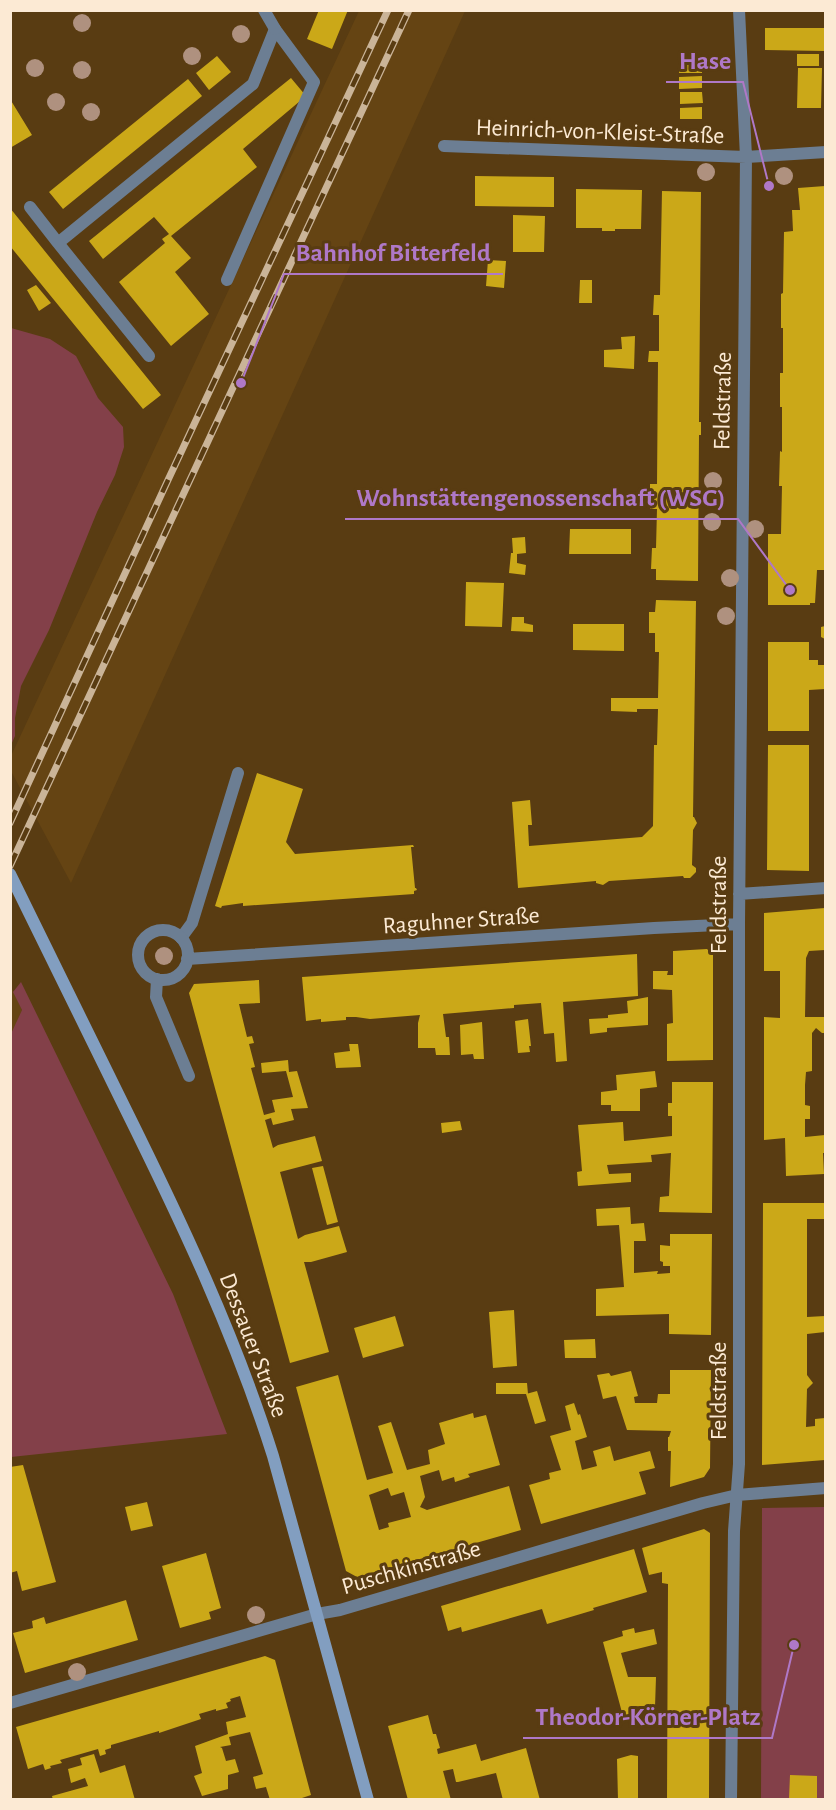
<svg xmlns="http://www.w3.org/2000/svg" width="836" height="1810" font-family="'Alegreya Sans',sans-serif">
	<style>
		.built { fill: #654413 }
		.green { fill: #834049 }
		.building { fill: #cba818; fill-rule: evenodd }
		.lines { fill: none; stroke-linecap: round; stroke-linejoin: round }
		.lane { stroke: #6c7e93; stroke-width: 12 }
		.street { stroke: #6c7e93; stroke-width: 12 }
		.secondary { stroke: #829ec0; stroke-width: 12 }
		.rail-casing { stroke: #cab498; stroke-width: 7 }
		.rail { stroke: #593c12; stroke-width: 4.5; stroke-dasharray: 14; stroke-linecap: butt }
		.tree { fill: #af917f }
		.labels { text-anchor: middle; stroke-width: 6; stroke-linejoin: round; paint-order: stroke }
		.street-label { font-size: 24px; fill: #fcead4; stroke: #593c12 }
		.leader { fill: none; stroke: #af78c7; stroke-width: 2 }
		.callout-dot { fill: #af78c7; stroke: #593c12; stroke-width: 2 }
		.callout-label { font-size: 26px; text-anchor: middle; font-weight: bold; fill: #af78c7; stroke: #593c12; stroke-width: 6; stroke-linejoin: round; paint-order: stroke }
	</style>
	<rect width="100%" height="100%" fill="#593c12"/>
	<path class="built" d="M359 11H465L71 883 11 771V756Z
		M11 987 22 1010 11 1036Z"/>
	<path class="green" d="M11 328 50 339 76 356 98 398 123 427 124 447 115 475 97 512 49 630 21 686 15 718V736L11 745Z
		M21 982 173 1294 227 1434 11 1457 10 1036 22 1010 13 992Z
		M825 1507V1799L761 1800 762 1508Z"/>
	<path class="building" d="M319 10H348L332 49 307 39Z
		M765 28H825V51L765 50Z
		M797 54H819V66H797Z
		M217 56 231 72 209 90 196 73Z
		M679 61H702V73H679Z
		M798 68H822L821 108H797Z
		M702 76V88L679 89V77Z
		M291 78 306 96 243 149 257 167 171 236 191 258 175 272 209 314 171 346 119 282 165 243 162 239 169 234 154 217 103 259 89 241Z
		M188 79 202 96 63 209 49 192Z
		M680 92H702L703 103 680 104Z
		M10 99 32 135 10 148Z
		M702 107V119H680V108Z
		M475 176 554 177V207L475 206Z
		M825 186V570H817L815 603H810V605H768V534H781L782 486H779L780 451 782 452V407H780V373H783V328H781V294L783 293 784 232 793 231 792 210H800L798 188Z
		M576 189 642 190 641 229H615V231H602V228H576Z
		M662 191 701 192 699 422H701V435H699L698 581 656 580V569H651L652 548H656L657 509H650V484H657L658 362H648L649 351H659V315H653L654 295H660Z
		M10 208 161 395 143 409 10 246Z
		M513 215 545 216 544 252H513Z
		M488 260 506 261 504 288 486 286Z
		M580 280H592V303H579Z
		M36 285 51 303 39 311 27 290Z
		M635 336 634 369 604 367V350L622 349 621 337Z
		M570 529H631V554H569Z
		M525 537 526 553 517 554V563L526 565 525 575 509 573 511 553H513L512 538Z
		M466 582 504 583 502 627 465 626Z
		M656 600 696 601 693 817H694L697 823 693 830 692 865 696 868V872L690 878H684L683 876 609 881 603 885 596 883V881L518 888 512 802 530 800 532 825H528L529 846 642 837 653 826 654 745H657L658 709H637V712L611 711V698H658L659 652H655V633H649V612H655Z
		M512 617H524V623L533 625V632L511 631Z
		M573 624H624V651L573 650Z
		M825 626V639L821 637V627Z
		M768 642H809V660H818V665H825V689L809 690V731H768Z
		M768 745H809V871L767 870Z
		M257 773 303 789 286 842 295 854 413 845 414 847H411L415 888H416L417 890 414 891V894L243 906V903L222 906 221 908 215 906Z
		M825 908V950L809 951 806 958 805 1017H825V1033H822L816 1028 812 1033V1071L806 1072 805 1085V1105L810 1106V1119H805V1137L825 1135V1153H823L824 1174 786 1176 785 1138 764 1140V1017L780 1018V971H764V913Z
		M707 949 713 955V1060L667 1061V1024L673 1023 672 990 653 989V971H668L667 975H673V951Z
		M637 954 638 996 563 1002 567 1061 556 1062 554 1033 544 1034 541 1003 514 1005V1008L443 1014 446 1037H449L450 1055H436L435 1048H418V1023L420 1015 370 1019 356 1017H346V1020L321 1022V1019L306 1021 302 977Z
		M259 980 260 1003 239 1004 247 1037 252 1036 254 1043 249 1044 255 1067 251 1068 264 1115 275 1112 272 1100 293 1097 286 1071 262 1073 261 1063 288 1060 289 1072 297 1071 308 1108 291 1109 294 1120 273 1125 271 1118 265 1120 273 1148 278 1145 315 1136 322 1161 280 1172 298 1239 305 1235 339 1226 347 1252 311 1262H304L329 1352 290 1363 189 993 194 984Z
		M648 997V1025L607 1028V1032L590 1034 589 1019 608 1018V1015L628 1013 627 1001Z
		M528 1019 531 1046H529L530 1052 518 1053 515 1021Z
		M482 1022 484 1059H474L473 1054 461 1055 460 1025Z
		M349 1044H358L361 1067 336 1068 334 1053 350 1051Z
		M655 1071 657 1087 640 1089V1111H611V1105H601V1092L617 1090 616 1075Z
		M672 1082H713L712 1213 659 1212 660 1197 669 1196 671 1153 651 1155 652 1162 607 1165 609 1174 631 1173V1182L578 1186 577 1172 582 1171 578 1125 623 1122 624 1141 672 1136V1116H668V1103H672Z
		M460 1121 462 1130 442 1133 441 1123Z
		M323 1166 338 1222 327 1225 312 1168Z
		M763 1203H825V1219H807V1317L825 1316V1332L807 1334V1375L813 1383 807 1389 806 1427 815 1426V1419L825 1418V1460L762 1465Z
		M630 1207 631 1224 644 1223 646 1241H634V1273L658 1271 657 1274 670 1273V1266H663V1262L660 1261V1245L670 1246V1234H712L711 1335 669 1334V1314L596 1316V1289L624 1287 619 1225 597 1226 596 1209Z
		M514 1310 517 1366 493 1368 489 1312Z
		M395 1316 404 1346 363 1358 354 1328Z
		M595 1339 596 1358H565L564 1340Z
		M670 1370H711L710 1468 704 1477 670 1487 671 1451H668V1437H669L671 1431 627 1430 616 1396 603 1399 597 1375 609 1373 611 1376 631 1371 638 1396 634 1397 635 1403H657L658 1394H670Z
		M338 1375 367 1480 393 1473 378 1426 391 1422 407 1470 430 1464 428 1450 445 1444 439 1423 473 1413 474 1418 486 1415 500 1465 468 1474 470 1477 455 1482 454 1477 442 1481 439 1470 420 1476 425 1497 420 1507 427 1510 509 1486 521 1530 357 1577 346 1571 296 1387ZM388 1488 391 1496 404 1492 411 1517 388 1523 389 1527 379 1530 369 1495Z
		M496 1383H527L528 1394H496Z
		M537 1391 546 1421 535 1424 526 1394Z
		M574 1403 578 1415 580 1414 587 1437 575 1441 582 1470 597 1466 593 1451 610 1446 614 1461 650 1451 655 1468 639 1472 646 1494 541 1524 529 1485 550 1479 549 1473 561 1470 550 1436 571 1430 565 1406Z
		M23 1465 56 1582 22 1591 17 1571 10 1573V1467Z
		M147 1502 153 1526 131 1531 125 1507Z
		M704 1529 710 1533 709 1800H667L668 1584 662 1583V1572L649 1575 642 1548Z
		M634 1549 647 1592 593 1608 594 1610 547 1624 542 1609 462 1632 461 1627 448 1631 441 1606Z
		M206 1553 221 1608 209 1612 211 1619 180 1628 162 1566Z
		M126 1600 138 1640 25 1673 13 1633 33 1628 32 1621 44 1617 46 1624Z
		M634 1628 635 1633 654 1629 657 1644 621 1653 628 1677H656L655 1707 633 1706 635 1718 624 1720 603 1642 623 1636 622 1631Z
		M265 1656 275 1660 311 1795 296 1800H270L266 1787 256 1789 253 1777 263 1774 250 1732 229 1737 231 1745 220 1747 222 1748 226 1761 235 1759 239 1772 228 1775V1789L202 1796 194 1776 202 1773 195 1746 228 1734 226 1722 246 1717 240 1696 230 1699 231 1701 226 1703 228 1708 216 1711V1709L199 1714 201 1719 159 1733V1731L111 1745V1748L105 1750 106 1754 100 1756 98 1749 60 1760 62 1763 50 1766 51 1768 45 1770 43 1764 28 1769 16 1727Z
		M428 1715 433 1734H436L440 1748 437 1749 438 1754 476 1744 481 1761 526 1748 540 1800H503L496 1773 458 1782H456L453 1769 443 1771 451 1800H408L388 1726Z
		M94 1754 100 1773 125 1765 135 1800H53L52 1796 88 1786 85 1778 71 1783 68 1769 82 1765 80 1758Z
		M631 1755 638 1756V1800H618L617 1759Z
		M790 1775 817 1776V1800H789Z"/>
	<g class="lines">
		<path class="lane" d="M30 207 58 243 253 84 275 29
			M58 243 149 356
			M227 280 314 82 275 29
			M181 938 192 923 238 773"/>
		<path class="street" d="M264 10 275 29
			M444 146 746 157 826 152
			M739 894 826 888
			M138 955a25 25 0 1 1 50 0a25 25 0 1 1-50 0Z
			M187 959 654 928 739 924
			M157 979 156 997 189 1076
			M10 1703 317 1614 340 1610 703 1503 737 1495 826 1488
			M731 1800 734 1531 739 1464V924L746 157 739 10"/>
		<path class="secondary" d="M10 874C49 952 87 1030 125 1108 181 1221 235 1335 273 1456L368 1800"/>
		<g class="rail-casing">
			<path id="rail" d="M10 823 168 480 388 10
				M10 866 409 10"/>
		</g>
		<use href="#rail" class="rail"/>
	</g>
	<g class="tree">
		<circle cx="82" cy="23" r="9"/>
		<circle cx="241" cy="34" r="9"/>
		<circle cx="192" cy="56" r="9"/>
		<circle cx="35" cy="68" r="9"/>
		<circle cx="82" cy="70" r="9"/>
		<circle cx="56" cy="102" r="9"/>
		<circle cx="91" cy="112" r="9"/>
		<circle cx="706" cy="172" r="9"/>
		<circle cx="784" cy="176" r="9"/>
		<circle cx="713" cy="481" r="9"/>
		<circle cx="712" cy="522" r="9"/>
		<circle cx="755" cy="529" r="9"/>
		<circle cx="730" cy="578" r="9"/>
		<circle cx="726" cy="616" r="9"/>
		<circle cx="164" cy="956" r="9"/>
		<circle cx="256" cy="1615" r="9"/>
		<circle cx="77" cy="1672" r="9"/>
	</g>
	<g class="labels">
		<g class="street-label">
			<text transform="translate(600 131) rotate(2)" y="8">Heinrich-von-Kleist-Straße</text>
			<text transform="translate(722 401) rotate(-89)" y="8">Feldstraße</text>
			<text transform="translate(718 905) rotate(-90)" y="8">Feldstraße</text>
			<text transform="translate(461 920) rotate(-4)" y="8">Raguhner Straße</text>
			<text transform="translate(254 1345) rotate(69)" y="8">Dessauer Straße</text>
			<text transform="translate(718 1391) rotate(-90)" y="8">Feldstraße</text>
			<text transform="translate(411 1567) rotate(-16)" y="8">Puschkinstraße</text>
		</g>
	</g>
	<path class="leader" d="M769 186L743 82H666M241 383L284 274H503M790 590L738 519H345M794 1645L772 1738H523"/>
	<g class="callout-dot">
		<circle cx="769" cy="186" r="6"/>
		<circle cx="241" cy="383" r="6"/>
		<circle cx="790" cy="590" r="6"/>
		<circle cx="794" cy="1645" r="6"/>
	</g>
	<g class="callout-label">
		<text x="705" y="69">Hase</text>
		<text x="393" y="261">Bahnhof Bitterfeld</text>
		<text x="541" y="506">Wohnstättengenossenschaft (WSG)</text>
		<text x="648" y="1725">Theodor-Körner-Platz</text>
	</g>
	<rect width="836" height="1810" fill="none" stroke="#fcead4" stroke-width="24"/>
</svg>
